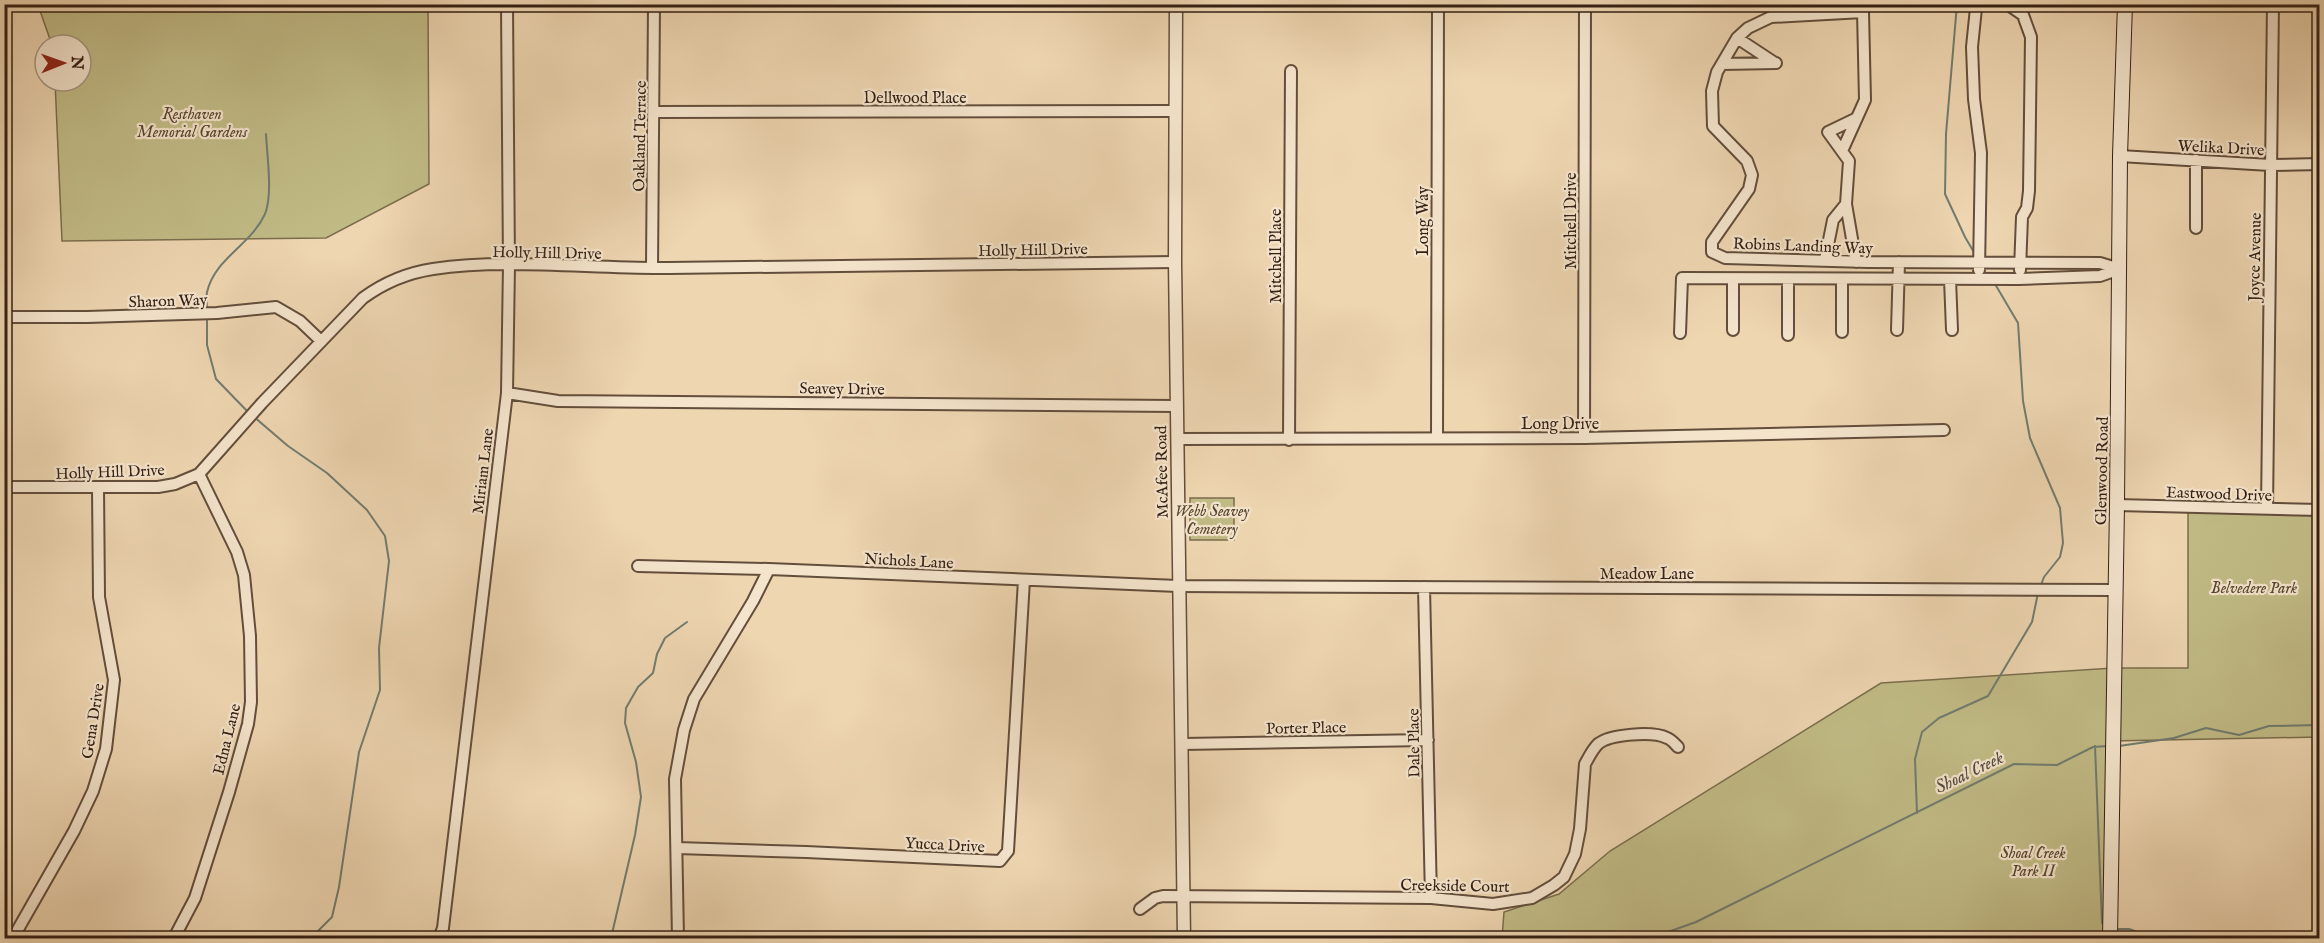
<svg xmlns="http://www.w3.org/2000/svg" width="2324" height="943" font-family="'IM FELL English',serif">
	<style>
		.green { fill: #c1bb86; stroke: #7b6e4e; stroke-width: 1.5 }
		.lines { fill: none; stroke-linecap: round; stroke-linejoin: round }
		.stream { stroke: #717c70; stroke-width: 2 }
		.minor-casing { stroke: #634e3c; stroke-width: 14 }
		.tertiary-casing { stroke: #634e3c; stroke-width: 15 }
		.secondary-casing { stroke: #352015; stroke-width: 16 }
		.minor { stroke: #f4e4cc; stroke-width: 10 }
		.tertiary { stroke: #f4e4cc; stroke-width: 12 }
		.secondary { stroke: #f4e4cc; stroke-width: 14 }
		.labels { text-anchor: middle; stroke-width: 4.5; stroke-linejoin: round; paint-order: stroke }
		.street-label { font-size: 16px; fill: #352015; stroke: #f4e4cc }
		.park-label { font-size: 16px; font-style: italic; fill: #584731; stroke: #f4e4cc }
		.water-label { font-size: 18px; font-style: italic; fill: #534e43; stroke: #f4e4cc }
	</style>
	<rect width="100%" height="100%" fill="#eed6b1"/>
	<filter id="stains"><feTurbulence type="fractalNoise" baseFrequency=".00333" numOctaves="4"/><feColorMatrix values="0 0 0 0 .2 0 0 0 0 .09 0 0 0 0 .02 0 0 0 .5 -.17"/></filter>
	<radialGradient id="worn" r=".72"><stop offset=".6" stop-color="#630" stop-opacity="0"/><stop offset="1" stop-color="#630" stop-opacity=".3"/></radialGradient>
	<path class="green" d="M38 5H428L429 184 326 238 62 241 55 81H81V45H52Z
		M1190 498H1234V540H1190Z
		M2188 506H2319V737L2111 741 2110 938H1502L1504 912 1559 894 1610 851 1881 683 2114 668H2188Z"/>
	<g class="lines">
		<path class="stream" d="M1957 4 1946 134 1945 194 1965 237 1975 254
			M1995 284 2018 323 2023 401 2030 438 2060 508 2063 543 2060 557 2044 577 2041 585
			M207 310C207 305 206 297 207 292 215 258 251 245 265 214 273 194 267 156 266 134
			M207 316V345L216 379 249 413
			M253 416 288 446 327 473 367 510 385 536 389 561 379 648 380 690 359 752 339 887 332 917 311 938
			M2095 746 2102 923 2105 925
			M2119 746 2174 738 2206 728 2239 735 2269 726 2320 725
			M1917 813 1915 759 1922 732 1939 718 1988 696 2032 622 2038 593
			M2115 929H2129L2155 938
			M611 938 635 835 641 797 636 762 625 723 626 708 638 687 653 673 657 654 665 638 687 622
			M1651 938 1696 922 2014 764 2057 765 2093 747 2108 746"/>
		<g class="minor-casing">
			<path id="minor" d="M2007 4 2023 15 2031 37 2029 191 2027 208 2022 217 2020 270
				M1737 38 1775 63
				M1722 64 1776 63
				M654 112 1176 111
				M1842 151 1865 100 1863 12 1771 17 1748 28 1737 38 1717 72 1712 91 1713 126 1747 161 1752 175 1749 189 1712 242V252L1725 258 1868 262 2100 263 2120 269
				M2120 156 2270 165 2320 164
				M2196 228V160
				M1825 260 1833 220 1846 204
				M1856 262 1846 204 1849 161 1828 132 1857 118
				M652 268 654 4
				M1979 270 1981 153 1974 99 1972 47 1976 8 1983 4
				M1842 279V332
				M1950 279 1952 330
				M1733 280V330
				M4 317H87L217 313 276 307 300 321 321 341
				M1897 330 1899 262
				M1680 333 1682 278 2019 279 2100 276 2120 269
				M1788 335V279
				M507 393 558 401 1176 406
				M1437 438 1438 4
				M1584 438 1585 4
				M1177 439 1584 438 1944 430
				M1289 440 1291 71
				M4 487H158L175 484 199 474 262 403 363 298C385 282 406 273 433 269 508 258 592 269 668 268 837 267 1006 265 1175 262
				M2117 505 2320 510
				M2267 509 2273 4
				M638 566 769 569 1178 586 2116 590
				M1424 587 1431 898
				M1183 744 1428 740
				M677 848 806 852 1000 861 1008 851 1024 580
				M1140 909 1155 898 1163 896 1431 898 1493 904 1532 898 1554 885 1564 877 1575 854 1580 829 1585 764C1589 757 1592 750 1598 744 1610 734 1653 731 1667 738 1671 739 1675 744 1678 747
				M13 938 74 831 93 791 106 749 114 680 99 597 98 488
				M174 938 195 898 229 792 248 724 251 702 250 636 244 575 237 552 199 474
				M439 938 443 928 507 393 509 265 507 4
				M678 938 675 779 684 730 694 699 753 601 769 569"/>
		</g>
		<g class="tertiary-casing">
			<path id="tertiary" d="M1176 4 1175 262 1184 938"/>
		</g>
		<g class="secondary-casing">
			<path id="secondary" d="M2110 938 2117 505 2120 156 2125 4"/>
		</g>
		<use href="#minor" class="minor"/>
		<use href="#tertiary" class="tertiary"/>
		<use href="#secondary" class="secondary"/>
	</g>
	<g class="labels">
		<g class="street-label">
			<text x="915" y="103">Dellwood Place</text>
			<text transform="translate(639 136) rotate(-89)" y="6">Oakland Terrace</text>
			<text transform="translate(2221 147) rotate(3)" y="6">Welika Drive</text>
			<text transform="translate(1422 221) rotate(-90)" y="6">Long Way</text>
			<text transform="translate(1570 221) rotate(-90)" y="6">Mitchell Drive</text>
			<text transform="translate(1803 245) rotate(2)" y="6">Robins Landing Way</text>
			<text transform="translate(1033 249) rotate(-1)" y="6">Holly Hill Drive</text>
			<text transform="translate(547 252) rotate(1)" y="6">Holly Hill Drive</text>
			<text transform="translate(1275 256) rotate(-90)" y="6">Mitchell Place</text>
			<text transform="translate(2254 257) rotate(-89)" y="6">Joyce Avenue</text>
			<text transform="translate(168 300) rotate(-2)" y="6">Sharon Way</text>
			<text transform="translate(842 388) rotate(1)" y="6">Seavey Drive</text>
			<text x="1560" y="429">Long Drive</text>
			<text transform="translate(110 471) rotate(-2)" y="6">Holly Hill Drive</text>
			<text transform="translate(482 471) rotate(-83)" y="6">Miriam Lane</text>
			<text transform="translate(2101 471) rotate(-89)" y="6">Glenwood Road</text>
			<text transform="translate(1161 472) rotate(-91)" y="6">McAfee Road</text>
			<text transform="translate(2219 493) rotate(2)" y="6">Eastwood Drive</text>
			<text transform="translate(909 560) rotate(3)" y="6">Nichols Lane</text>
			<text x="1647" y="579">Meadow Lane</text>
			<text transform="translate(92 721) rotate(-81)" y="6">Gena Drive</text>
			<text transform="translate(1306 727) rotate(-1)" y="6">Porter Place</text>
			<text transform="translate(226 739) rotate(-76)" y="6">Edna Lane</text>
			<text transform="translate(1413 743) rotate(-91)" y="6">Dale Place</text>
			<text transform="translate(945 844) rotate(3)" y="6">Yucca Drive</text>
			<text transform="translate(1455 885) rotate(1)" y="6">Creekside Court</text>
		</g>
		<g class="park-label">
			<text x="192" y="119">Resthaven<tspan x="192" dy="18">Memorial Gardens</tspan></text>
			<text x="1212" y="516">Webb Seavey<tspan x="1212" dy="18">Cemetery</tspan></text>
			<text x="2254" y="593">Belvedere Park</text>
			<text x="2033" y="858">Shoal Creek<tspan x="2033" dy="18">Park II</tspan></text>
		</g>
		<g class="water-label">
			<text transform="translate(1969 772) rotate(-26)" y="6">Shoal Creek</text>
		</g>
	</g>
	<rect width="2324" height="943" fill="none" stroke="#eed6b1" stroke-width="24"/>
	<rect x="6" y="6" width="2312" height="931" fill="none" stroke="#352015" stroke-width="3"/>
	<rect x="12" y="12" width="2300" height="919" fill="none" stroke="#352015" stroke-width="1.5"/>
	<g transform="translate(63 63) rotate(89)"><circle r="28" fill="#f4e4cc" stroke="#a89683" stroke-width="1.5"/>
	<path d="M0-4.5L10 22L0 15L-10 22Z" fill="#8f2418"/>
	<text y="-9" font-size="16" font-weight="bold" text-anchor="middle" fill="#352015">N</text>
	</g>
	<rect width="100%" height="100%" filter="url(#stains)"/>
	<rect width="100%" height="100%" fill="url(#worn)"/>
</svg>
